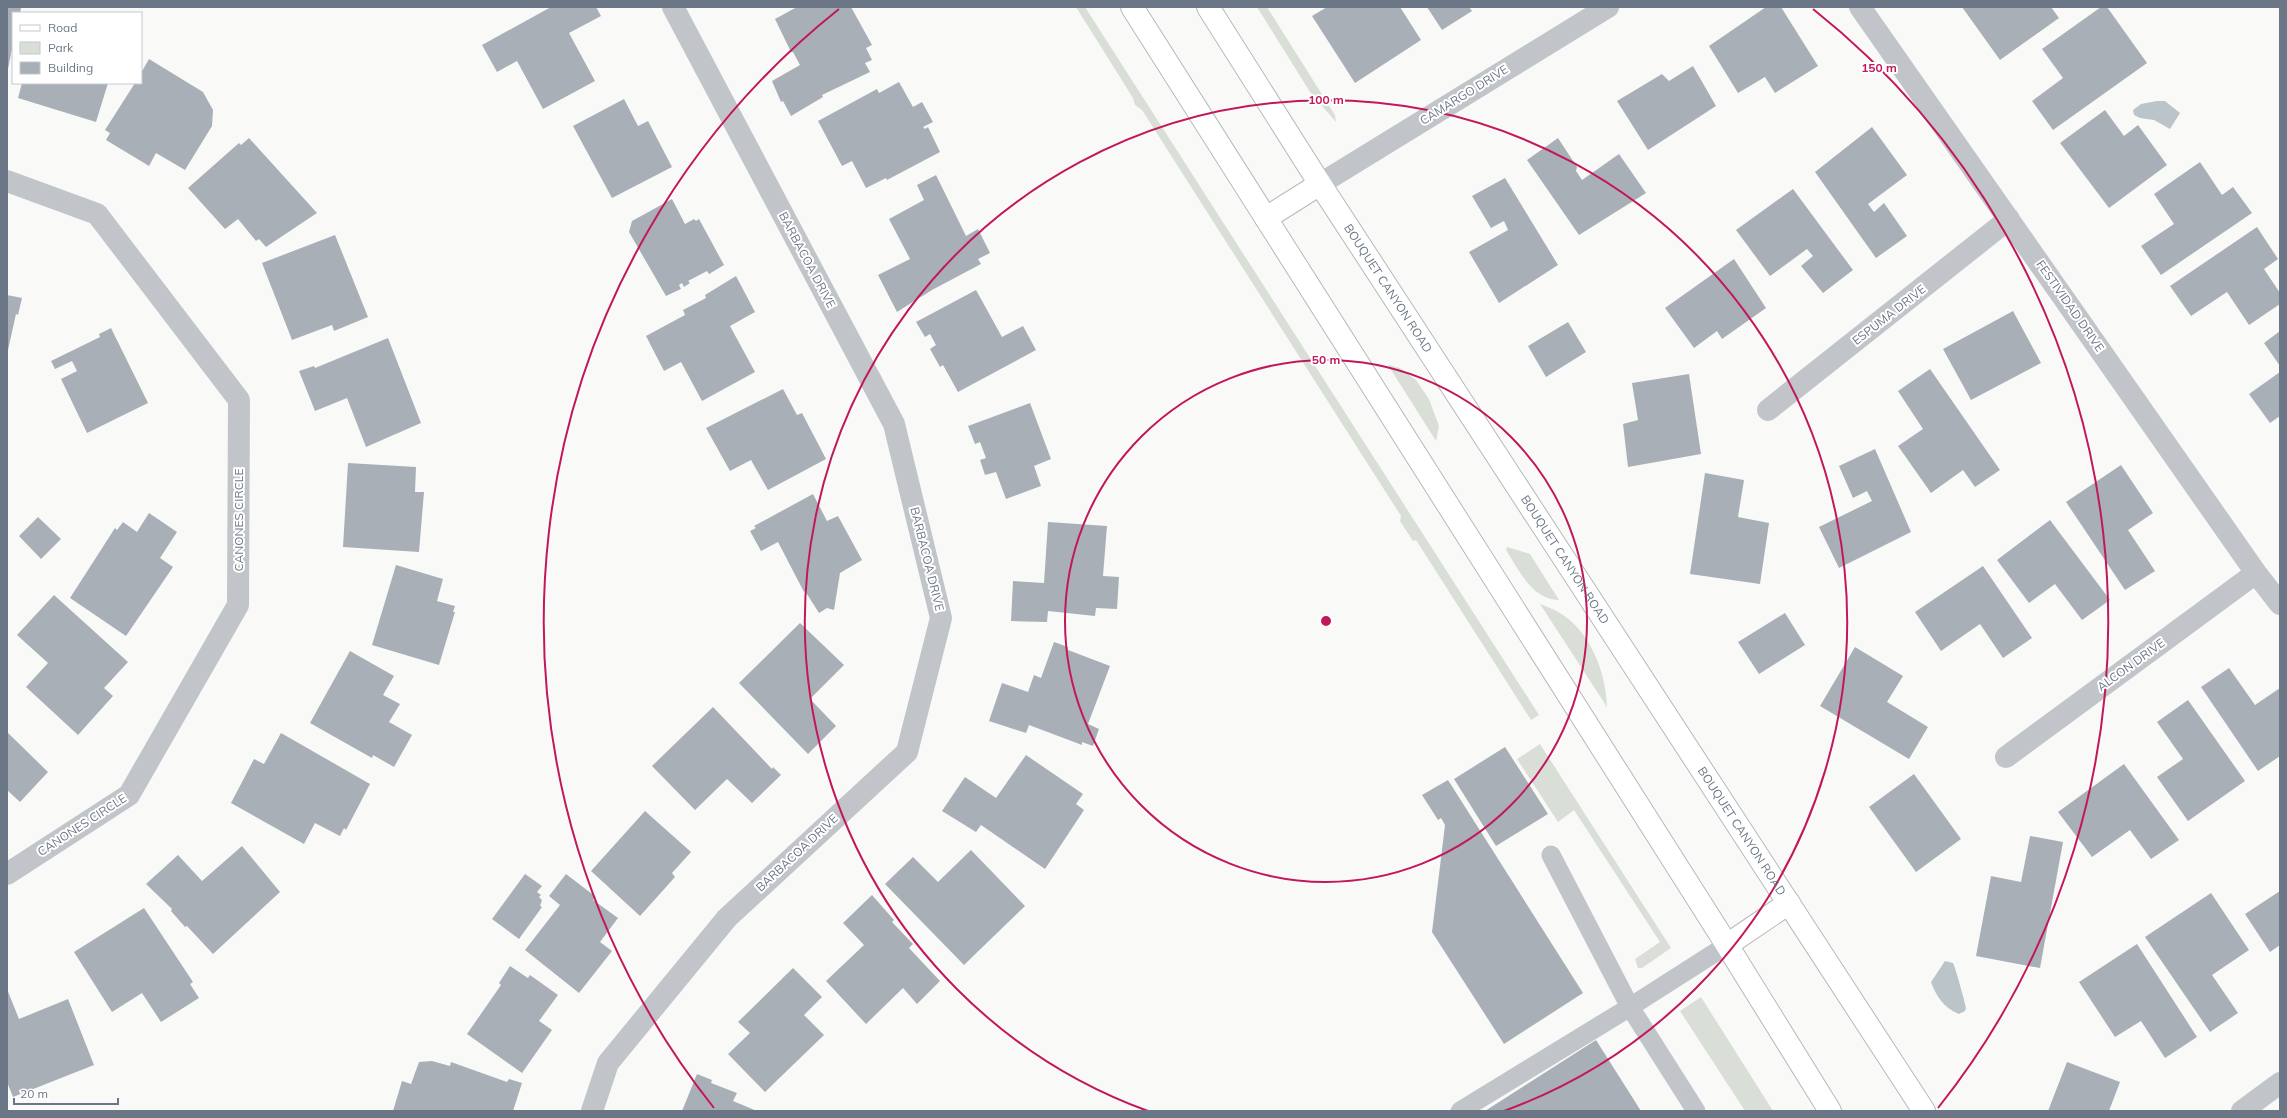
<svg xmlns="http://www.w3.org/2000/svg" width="2287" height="1118" font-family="Mulish,sans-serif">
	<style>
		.green { fill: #d9ded7 }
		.water { fill: #bbc4c9 }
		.building { fill: #a9afb6 }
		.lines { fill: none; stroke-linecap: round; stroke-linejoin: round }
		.primary-casing { stroke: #b5b9bd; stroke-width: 24 }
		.service { stroke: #c1c5c9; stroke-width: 19 }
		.minor { stroke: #c1c5c9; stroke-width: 22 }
		.primary { stroke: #fff; stroke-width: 22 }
		.ring { fill: none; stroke: #c2185b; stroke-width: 2 }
		.labels { text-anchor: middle; stroke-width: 4; stroke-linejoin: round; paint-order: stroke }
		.street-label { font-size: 12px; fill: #6b7786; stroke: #fff }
		.centre { fill: #c2185b; stroke: #fff; stroke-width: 2 }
		.ring-label { font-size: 12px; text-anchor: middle; font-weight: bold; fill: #c2185b; stroke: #fff; stroke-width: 4; stroke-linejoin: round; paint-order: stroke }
	</style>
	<rect width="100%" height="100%" fill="#f9faf8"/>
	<path class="green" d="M1076 7H1085L1539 715 1531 720 1416 540 1413 541 1400 521 1401 516 1142 110 1135 105 1133 98Z
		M1257 7H1267L1335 115 1336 122 1310 92Z
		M1388 365 1400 368 1416 380 1429 399 1439 426 1436 441Z
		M1507 547 1530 554 1559 600C1532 600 1519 570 1506 550Z
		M1540 604C1547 607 1554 609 1560 613 1591 632 1606 673 1607 707Z
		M1540 744 1671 948 1642 968H1638L1635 959 1660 942 1574 810 1558 822 1517 759Z
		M1701 997 1773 1111H1745L1680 1011Z"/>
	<path class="water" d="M2157 101H2165L2180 113 2170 129 2154 120 2140 118 2134 115 2133 110 2141 104Z
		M1945 961 1953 963C1955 966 1965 1002 1966 1008L1965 1011 1959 1014C1944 1008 1936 996 1931 982Z"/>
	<path class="building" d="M7 7 21 8 20 13H13V44L8 69Z
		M551 7H596L601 16 569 33 595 81 543 109 517 61 497 72 482 45Z
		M797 7H851L872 45 866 48 872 60 865 63 870 72 822 95 823 97 791 116 783 101 781 102 772 81 800 65 793 52H791L775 19Z
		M1327 7H1400L1421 40 1355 83 1312 16Z
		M1427 7H1469L1472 11 1442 30Z
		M1766 7H1781L1818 66 1775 93 1765 77 1738 93 1709 46Z
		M1962 7H2051L2059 18 2000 60Z
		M2101 7H2107L2147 63 2053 130 2032 101 2063 78 2042 49Z
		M149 59 203 92 213 110 212 126 185 170 156 153 149 166 106 140 110 133 105 130 135 83H141V73Z
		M1693 66 1716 106 1648 150 1617 101 1662 74 1669 81Z
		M899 82 913 107 922 102 933 122 923 127 925 129 928 127 940 152 887 180 886 178 866 188 852 161 842 166 818 121 877 89 879 93Z
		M22 83H108L96 122 18 98Z
		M624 99 638 126 648 121 672 167 612 198 573 126Z
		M2105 110 2124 136 2138 125 2167 165 2109 208 2060 143Z
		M1872 127 1907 175 1868 204 1874 212 1884 203 1907 236 1876 258 1815 172Z
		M249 138 317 213 266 247 259 239 256 241 238 219 225 229 188 188 239 143 241 145Z
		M1558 138 1577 167 1576 171 1582 180 1619 154 1646 193 1579 235 1527 160Z
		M2200 162 2222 195 2233 187 2252 213 2161 275 2141 246 2174 224 2154 194Z
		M936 175 966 236 978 229 990 253 978 259 981 264 932 290 897 312 878 275 910 259 889 219 924 200 917 185Z
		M1505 178 1558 265 1499 303 1469 252 1508 230 1504 221 1491 228 1472 196Z
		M1793 189 1853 270 1823 293 1801 266 1813 256 1807 249 1770 276 1736 230Z
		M672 199 685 224 694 219 696 221 699 219 724 265 709 274 707 271 688 281 690 283 684 287 682 283 679 285 681 289 666 296 629 232 632 221Z
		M2257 227 2278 259 2264 269 2280 293V304L2249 325 2227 292 2191 316 2170 286Z
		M335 235 368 317 334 331 332 325 292 340 262 263Z
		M1734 259 1766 308 1722 339 1717 331 1694 348 1665 308Z
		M736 276 755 312 730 326 755 372 702 401 681 362 664 371 646 336 685 315 683 310 706 298 705 295Z
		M976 290 1002 337 1023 326 1036 350 958 392 943 365 940 367 930 349 936 345 930 334 925 337 916 322Z
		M7 295 22 298 18 315 16 314 8 350Z
		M2013 311 2041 363 1971 400 1943 349Z
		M1568 322 1586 352 1546 377 1528 346Z
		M111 328 148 403 87 433 61 379 77 371 72 361 55 369 51 361 100 337 99 334Z
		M2280 331V366L2264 343Z
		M388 338 421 423 366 447 347 398 315 411 299 371 314 366 315 368Z
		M1930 369 2000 470 1975 487 1963 470 1931 493 1898 446 1923 429 1898 391Z
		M2280 372V416L2270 423 2249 394Z
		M1689 374 1701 454 1628 467 1623 424 1638 420 1632 383Z
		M783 389 797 415 802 413 826 459 768 490 751 460 730 471 706 428Z
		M1030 403 1051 459 1034 466 1041 486 1006 499 996 472 985 475 980 460 986 458 980 442 975 444 968 426Z
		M1875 449 1911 532 1839 568 1819 527 1872 501 1867 491 1853 498 1839 466Z
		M348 463 416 467 415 492H424L419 552 343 547Z
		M2121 465 2153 513 2128 530 2155 571 2125 590 2066 502Z
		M1705 473 1744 480 1738 517 1769 523 1760 584 1690 574Z
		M813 494 827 521 838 516 862 560 840 573 834 610 827 608 819 613 805 591 804 592 778 542 761 551 750 531 756 528 754 526Z
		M149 513 177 532 160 558 173 567 126 636 70 598 115 528 117 530 123 522 137 532Z
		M38 517 61 539 41 559 19 536Z
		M2050 520 2110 600 2082 620 2055 584 2029 603 1997 560Z
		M1048 522 1107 526 1103 576 1119 577 1117 609 1096 608 1095 616 1048 611 1047 622 1011 621 1013 581 1044 583Z
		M396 565 443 579 437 601 455 606 453 612H455L439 665 372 645Z
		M1983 566 2032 638 2003 658 1980 624 1941 651 1915 612Z
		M54 595 128 662 104 688 113 696 78 735 26 687 48 663 17 635Z
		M1785 613 1805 645 1759 674 1738 642Z
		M800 623 844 665 810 699 836 726 808 754 739 683Z
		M1054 642 1068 647V650L1110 666 1088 724 1099 729 1093 746 1082 742V745L1029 725 1026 733 989 721 1002 683 1028 692 1034 675 1041 678Z
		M1855 647 1903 676 1887 702 1928 727 1909 759 1820 706Z
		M350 651 394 676 383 695 400 704 389 722 412 735 394 767 373 755 372 758 310 723Z
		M2229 668 2255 705 2280 688V756L2258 771 2201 687Z
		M2188 700 2245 781 2188 821 2157 777 2183 759 2157 722Z
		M713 707 772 769 773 767 781 775 752 803 727 779 695 810 652 766Z
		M7 732 48 772 20 802 7 790Z
		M281 733 370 784 346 830 344 828 340 836 315 823 304 844 231 803 254 759 264 764Z
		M1505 747 1548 814 1496 846 1454 779Z
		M1026 755 1083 794 1076 804 1084 810 1045 869 981 825 976 832 942 811 965 777 996 798Z
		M2124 764 2179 840 2151 859 2130 830 2092 857 2058 812Z
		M1914 774 1961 839 1916 872 1869 807Z
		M1448 780 1583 993 1504 1044 1432 932 1445 825 1441 818 1438 820 1422 795Z
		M645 811 691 852 672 873 675 877 640 916 591 871Z
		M2030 836 2063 842 2040 968 1976 956 1991 876 2021 882Z
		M242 846 280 892 213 954 187 926 185 927 171 911 172 909 146 884 178 855 202 881Z
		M971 850 1025 906 964 965 885 884 913 857 938 882Z
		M525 874 542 886 537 892 541 895 539 897 542 900 540 906 542 907 519 939 492 919Z
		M566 874 596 897 593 900 618 918 600 942 612 951 579 993 525 950 560 905 549 896Z
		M2280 891V945L2270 952 2245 914Z
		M2211 893 2249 950 2212 975 2238 1013 2210 1032 2145 937Z
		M872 895 894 920 892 922 913 944 909 948 940 981 917 1004 903 988 866 1024 826 981 864 945 843 923Z
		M144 908 193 982 190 984 199 998 161 1022 142 993 112 1012 74 952Z
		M2137 944 2197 1037 2165 1058 2141 1021 2115 1037 2079 982Z
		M510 966 528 978 530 975 558 995 539 1021 552 1030 522 1073 467 1034 501 985 499 983Z
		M793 968 822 997 804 1015 824 1035 765 1092 728 1054 750 1033 738 1022Z
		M7 989 19 1019 68 999 94 1065 13 1097 7 1082Z
		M1596 1040 1641 1111H1485Z
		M432 1061 450 1066 451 1062 507 1082 509 1079 522 1083 513 1111H393L402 1081 411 1084 419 1062Z
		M2067 1062 2120 1082 2109 1111H2048Z
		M697 1074 712 1080 711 1083 737 1093 733 1101 757 1111H682Z"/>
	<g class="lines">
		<g class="primary-casing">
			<g id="primary">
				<path d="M1132 7 1727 945 1830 1111"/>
				<path id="s1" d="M1208 7 1320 184 1924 1111"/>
				<path d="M1266 218 1320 184"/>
				<path d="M1727 945 1789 903"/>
			</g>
		</g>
		<path class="service" d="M1551 855 1630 1007 1696 1111
			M1460 1111 1630 1007 1727 945"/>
		<path class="minor" d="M1860 7 2256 573 2280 604
			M7 181 97 214 239 400 238 605 129 795 7 874
			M1320 184 1608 7
			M1768 410 2009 219
			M2006 757 2256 573
			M592 1111 608 1063 727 918 907 752 941 618 894 424 673 7
			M2242 1111 2280 1083"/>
		<use href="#primary" class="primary"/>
	</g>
	<g class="ring">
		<circle cx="1326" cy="621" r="261"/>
		<path d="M1148 1111A521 521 0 1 1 1504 1111"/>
		<path d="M714 1108A782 782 0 0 1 839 9M1813 9A782 782 0 0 1 1938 1108"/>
	</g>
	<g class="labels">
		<g class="street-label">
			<text transform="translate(1464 95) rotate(-32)" y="4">CAMARGO DRIVE</text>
			<text transform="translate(807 260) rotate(62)" y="4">BARBACOA DRIVE</text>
			<text dy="4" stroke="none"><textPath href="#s1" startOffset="334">BOUQUET CANYON ROAD</textPath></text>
			<text transform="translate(2070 306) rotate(55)" y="4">FESTIVIDAD DRIVE</text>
			<text transform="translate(1889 315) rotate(-38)" y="4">ESPUMA DRIVE</text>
			<text transform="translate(239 520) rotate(-90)" y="4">CANONES CIRCLE</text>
			<text transform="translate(927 559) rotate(76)" y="4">BARBACOA DRIVE</text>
			<text dy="4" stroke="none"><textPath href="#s1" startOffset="658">BOUQUET CANYON ROAD</textPath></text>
			<text transform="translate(2131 665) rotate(-36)" y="4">ALCON DRIVE</text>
			<text transform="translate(82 825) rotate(-33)" y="4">CANONES CIRCLE</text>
			<text dy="4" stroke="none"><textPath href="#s1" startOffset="982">BOUQUET CANYON ROAD</textPath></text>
			<text transform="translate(797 853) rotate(-43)" y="4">BARBACOA DRIVE</text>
		</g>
	</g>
	<circle cx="1326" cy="621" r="6" class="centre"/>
	<g class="ring-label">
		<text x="1879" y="72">150 m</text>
		<text x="1326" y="104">100 m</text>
		<text x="1326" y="364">50 m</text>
	</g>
	<rect width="2287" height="1118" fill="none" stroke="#6b7786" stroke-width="16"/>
	<rect x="12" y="12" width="130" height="72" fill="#ffffff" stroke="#c4c9cf"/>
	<rect x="20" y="25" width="20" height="6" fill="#ffffff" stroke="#c4c9cf"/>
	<text x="48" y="32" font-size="12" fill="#6b7786">Road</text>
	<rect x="20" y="42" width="20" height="12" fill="#d9ded7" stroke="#c4c9cf"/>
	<text x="48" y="52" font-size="12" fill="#6b7786">Park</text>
	<rect x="20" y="62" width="20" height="12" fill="#a9afb6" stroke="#c4c9cf"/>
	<text x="48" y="72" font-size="12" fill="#6b7786">Building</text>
	<path d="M14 1098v6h104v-6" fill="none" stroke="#6b7786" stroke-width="2"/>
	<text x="20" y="1098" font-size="12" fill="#6b7786" stroke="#ffffff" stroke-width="3" paint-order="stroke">20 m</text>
</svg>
